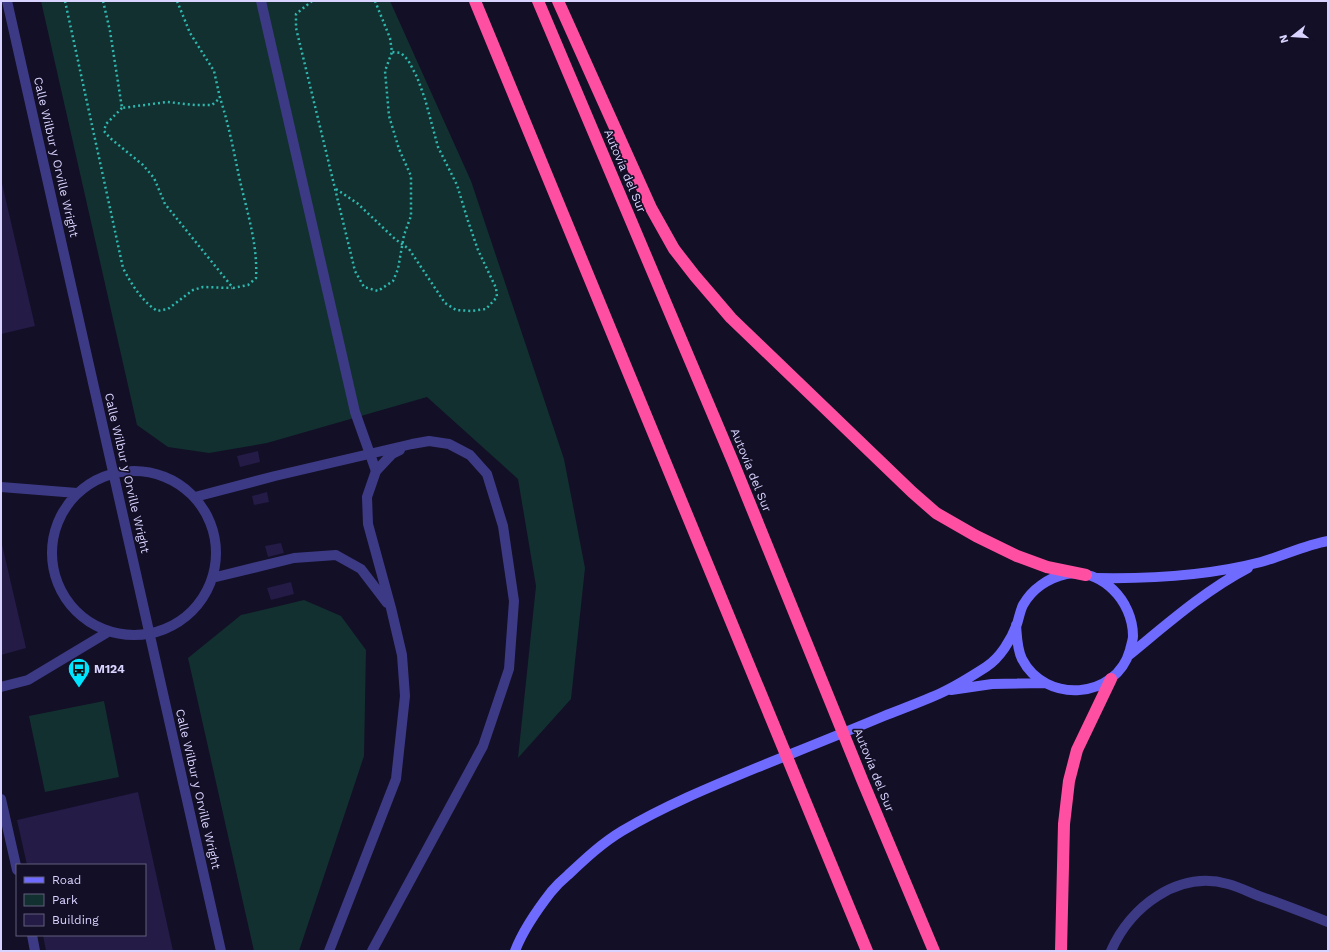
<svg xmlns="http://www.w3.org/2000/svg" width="1329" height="952" font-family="'Work Sans',sans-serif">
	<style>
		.green { fill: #12302f }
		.building { fill: #241b47 }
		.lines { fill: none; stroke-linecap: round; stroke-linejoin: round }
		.path { stroke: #2fb8b0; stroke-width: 2.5; stroke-dasharray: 2 3; stroke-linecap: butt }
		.lane { stroke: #3d3a85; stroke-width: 10 }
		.street { stroke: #3d3a85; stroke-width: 10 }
		.secondary { stroke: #6f6bff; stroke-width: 10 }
		.highway { stroke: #ff4fa3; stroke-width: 12 }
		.labels { text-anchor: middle; stroke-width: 3.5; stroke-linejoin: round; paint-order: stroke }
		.street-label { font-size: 12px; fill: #d9d4ff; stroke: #130f26 }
		.poi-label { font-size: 12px; font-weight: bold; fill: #d9d4ff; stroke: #130f26; text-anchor: start }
	</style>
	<rect width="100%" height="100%" fill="#130f26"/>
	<path class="green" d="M41 1H390L471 181 564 459 585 568 571 699 518 758 536 586 518 479 427 397 267 443 209 453 168 447 137 425Z
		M304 600 341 616 366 650 364 756 299 951H254L188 658 241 615Z
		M104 701 119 777 45 792 29 716Z"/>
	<path class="building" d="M1 179 35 326 1 334Z
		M258 451 260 462 240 467 237 456Z
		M267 492 269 502 254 505 252 496Z
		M1 540 26 648 1 655Z
		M281 543 284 553 268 557 265 546Z
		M291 582 294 594 271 600 267 588Z
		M138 792 173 951H46L43 935H145V865H27L17 820Z"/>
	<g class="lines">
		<path class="path" d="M65 1 123 268C132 285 141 300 157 311L168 309 193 290 203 287 232 288
			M103 1 110 31 122 108 167 102 195 105H212L220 98 214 71 190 33 177 1
			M312 1 296 14V28L355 271 364 287 378 291 393 281 398 269 404 235 411 216V176L399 149 389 116 385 71 392 52 390 38 375 1
			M122 108 106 124 104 131 110 138 143 165 154 178 165 204 233 288 248 285 256 278C258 246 247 211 240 181 234 153 229 125 220 98
			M336 189 357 203 395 239 409 249 445 303 456 310 471 311 486 309 497 297 496 288 478 250 468 221 457 185 438 147 425 99 417 77 408 60 401 53 392 52"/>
		<path class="lane" d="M261 1 355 412 376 471"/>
		<path class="street" d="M7 1 221 951
			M52 553a82 82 0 1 1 164 0a82 82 0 1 1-164 0Z
			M1 487 77 493
			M195 497 275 476 412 444 429 441 449 444 470 455 487 474 503 526 514 601 509 669 483 746 372 951
			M212 578 294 558 336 555 361 569 387 603
			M1 687 28 680 108 632
			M1 799 17 870
			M32 935 35 951
			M329 951 396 779 405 696 402 655 391 608 368 524 367 497 376 471 392 454 400 450
			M1111 951C1130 907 1178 870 1228 884 1239 887 1249 892 1259 896 1282 904 1305 913 1328 922"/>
		<path class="secondary" d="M1097 578C1152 579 1207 576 1261 562 1283 556 1305 545 1328 541
			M1128 656C1166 625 1204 591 1248 568
			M951 690 992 684 1045 683
			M515 951C523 930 537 910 551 892 556 886 562 880 568 875 585 859 602 843 622 831 664 806 710 787 756 768 798 751 841 734 884 716 904 708 924 701 943 692 958 685 972 676 986 667 1000 658 1011 640 1017 624 1019 618 1020 611 1023 605 1032 589 1048 578 1066 574 1102 568 1133 601 1133 636 1133 640 1131 645 1130 650 1116 700 1045 704 1022 659 1017 649 1017 637 1016 625"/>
		<path class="highway" d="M475 1 867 951
			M538 1 733 462 863 782 934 951
			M558 1 651 208 674 249 695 276 731 318 912 492 936 513 976 536 1017 556 1047 567 1086 575
			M1061 951 1064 824 1069 781 1077 750 1111 679"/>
	</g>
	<defs>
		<g id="bus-pin" transform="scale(1.15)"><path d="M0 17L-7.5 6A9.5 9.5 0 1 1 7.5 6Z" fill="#00e5ff" stroke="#130f26"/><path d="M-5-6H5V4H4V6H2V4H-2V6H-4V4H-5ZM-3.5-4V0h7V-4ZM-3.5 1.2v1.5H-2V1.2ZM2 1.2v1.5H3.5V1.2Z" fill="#111"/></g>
	</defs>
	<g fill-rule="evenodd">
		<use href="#bus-pin" x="79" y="669"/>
	</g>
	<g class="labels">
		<g class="street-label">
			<text transform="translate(56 157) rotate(77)" y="4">Calle Wilbur y Orville Wright</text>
			<text transform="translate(625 171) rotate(67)" y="4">Autovía del Sur</text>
			<text transform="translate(751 470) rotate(68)" y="4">Autovía del Sur</text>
			<text transform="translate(127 473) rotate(77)" y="4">Calle Wilbur y Orville Wright</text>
			<text transform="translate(874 770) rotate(68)" y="4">Autovía del Sur</text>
			<text transform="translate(198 789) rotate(77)" y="4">Calle Wilbur y Orville Wright</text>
		</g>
		<g class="poi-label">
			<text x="94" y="673">M124</text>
		</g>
	</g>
	<rect width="1329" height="952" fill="none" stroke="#d9d4ff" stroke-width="4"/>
	<rect x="16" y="864" width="130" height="72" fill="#130f26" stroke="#625e7d"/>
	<rect x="24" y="877" width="20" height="6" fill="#6f6bff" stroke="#625e7d"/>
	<text x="52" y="884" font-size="12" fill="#d9d4ff">Road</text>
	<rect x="24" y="894" width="20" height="12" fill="#12302f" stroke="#625e7d"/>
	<text x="52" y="904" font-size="12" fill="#d9d4ff">Park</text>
	<rect x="24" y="914" width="20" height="12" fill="#241b47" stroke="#625e7d"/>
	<text x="52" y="924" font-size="12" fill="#d9d4ff">Building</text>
	<g transform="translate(1293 36) rotate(253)" stroke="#130f26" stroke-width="3" paint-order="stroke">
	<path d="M0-3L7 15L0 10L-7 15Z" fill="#d9d4ff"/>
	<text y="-6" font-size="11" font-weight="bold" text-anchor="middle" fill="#d9d4ff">N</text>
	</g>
</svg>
